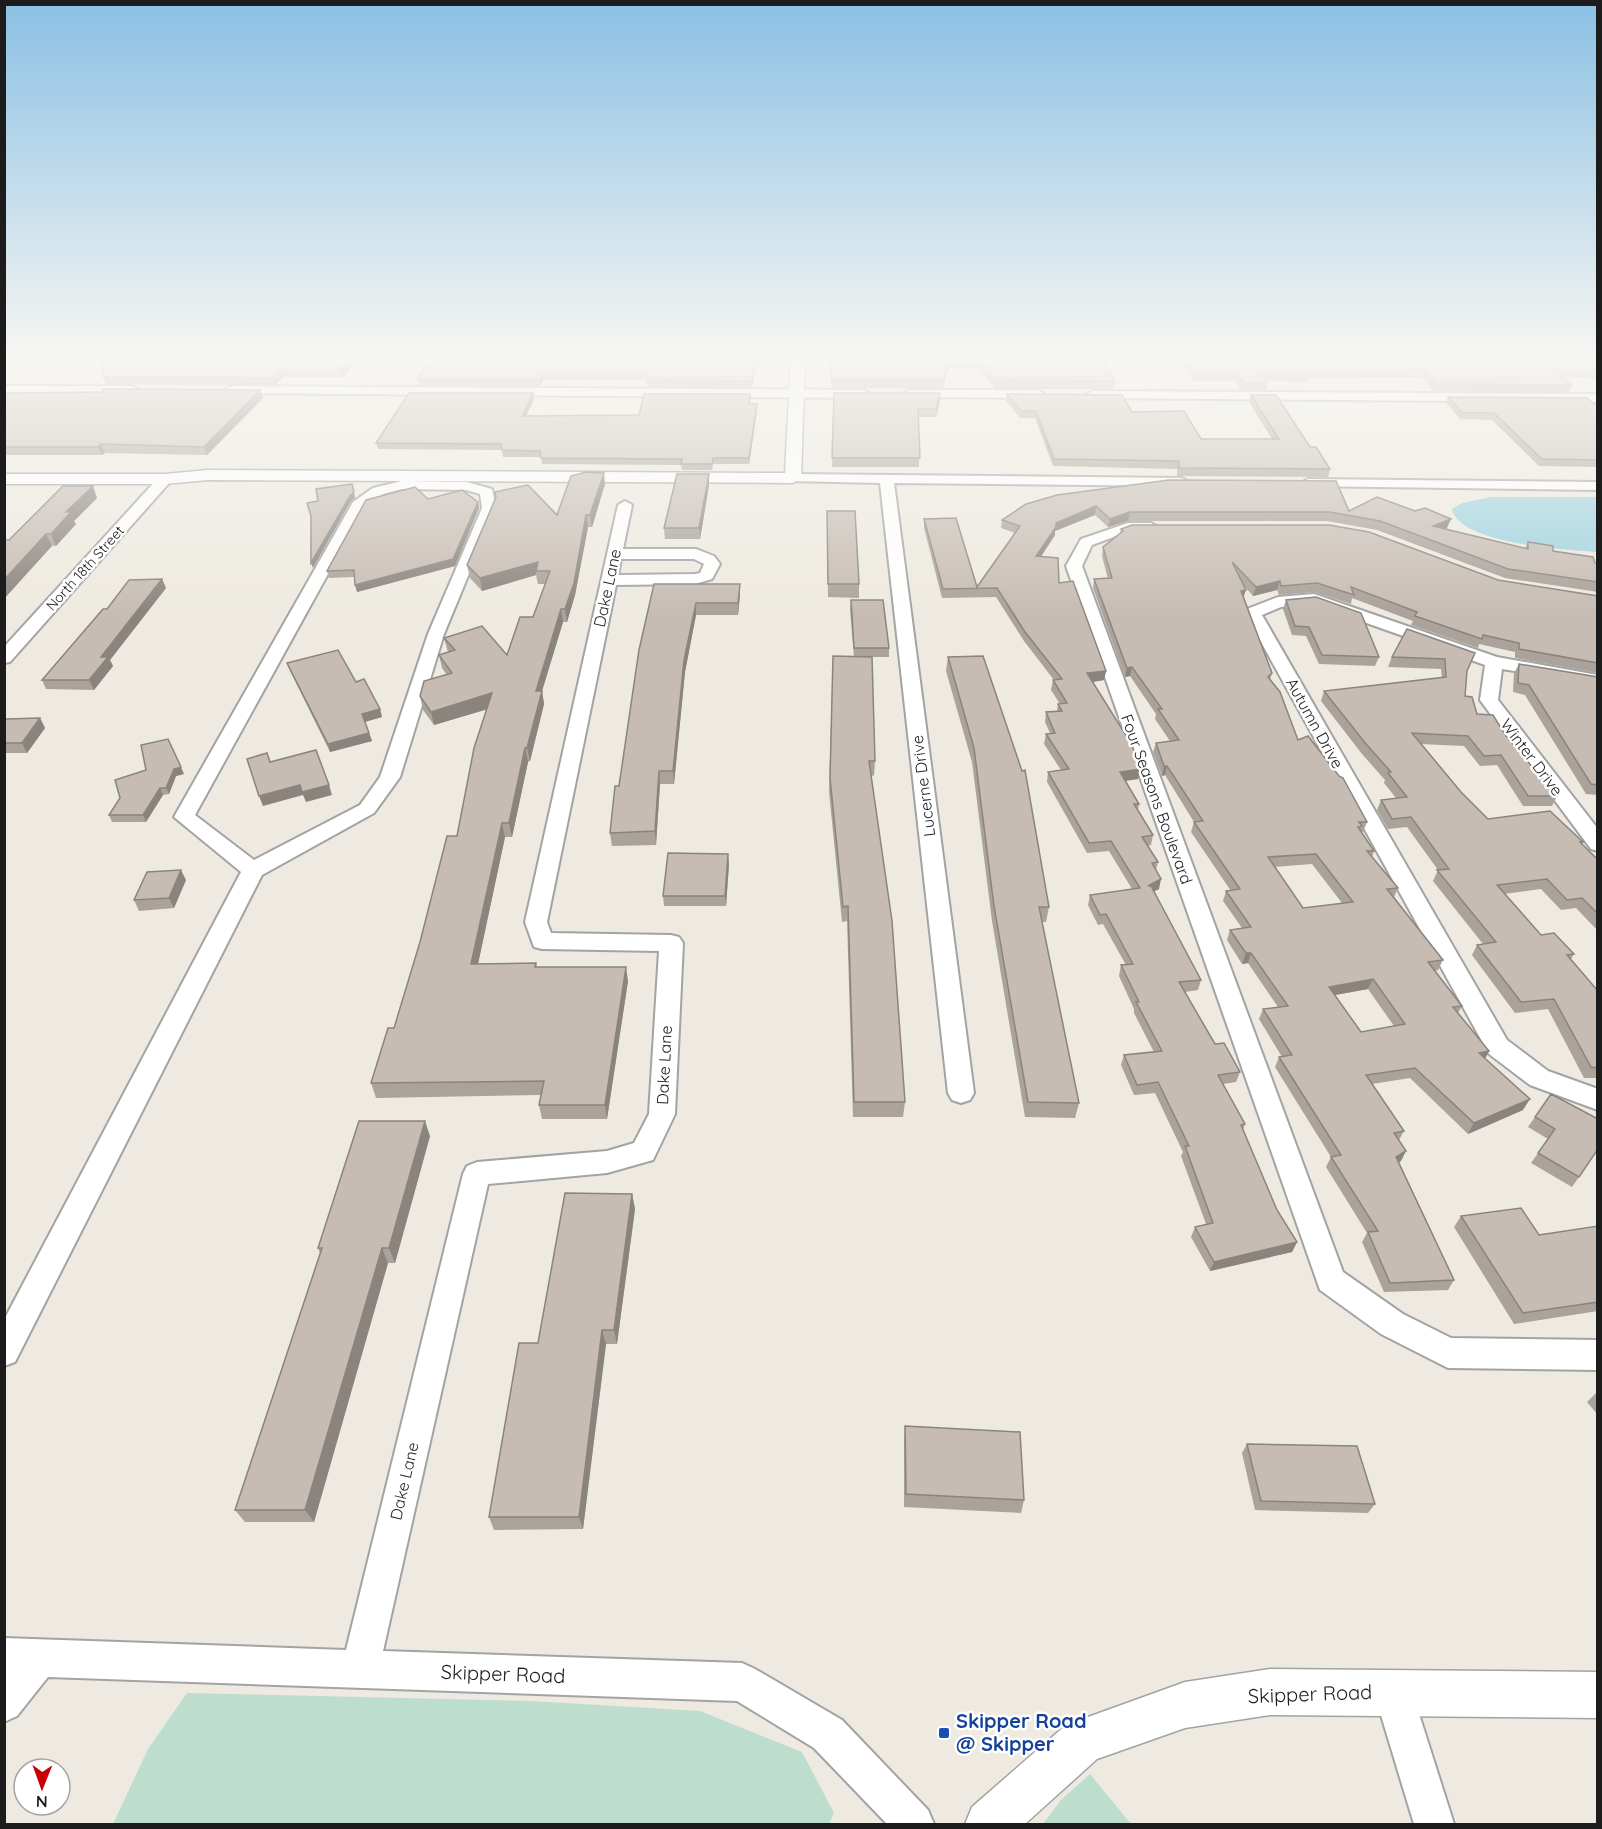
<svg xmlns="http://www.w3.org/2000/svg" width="1602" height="1829" font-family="Quicksand,sans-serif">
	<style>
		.wetland { fill: #bddece }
		.water { fill: #9ed2df }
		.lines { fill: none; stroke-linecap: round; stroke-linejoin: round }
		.minor-casing { stroke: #a3a3a3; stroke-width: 4 }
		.tertiary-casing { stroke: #a3a3a3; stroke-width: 3 }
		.minor { fill: #fff; fill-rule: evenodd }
		.tertiary { fill: #fff; fill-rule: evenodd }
		.wall { fill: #aaa29b; fill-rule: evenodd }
		.shaded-wall { fill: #8b847e }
		.building { fill: #c6bcb4; stroke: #8b847e; stroke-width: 1.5; fill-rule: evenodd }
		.transit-dot { fill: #1a4fb4; stroke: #fff; stroke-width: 2 }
		.labels { text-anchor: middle; stroke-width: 5; stroke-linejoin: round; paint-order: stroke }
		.far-street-label { font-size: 14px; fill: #1c1c1c; stroke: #fff }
		.street-label { font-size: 16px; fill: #1c1c1c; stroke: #fff }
		.near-street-label { font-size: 20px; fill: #1c1c1c; stroke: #fff }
		.near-transit-label { font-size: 20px; font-weight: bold; fill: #164399; stroke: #fff; text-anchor: start }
	</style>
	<rect width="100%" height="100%" fill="#eeeae1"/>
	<path class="wetland" d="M187 1693 532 1701 700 1711 802 1752 834 1813 829 1824H113L148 1749Z
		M1090 1774 1131 1824H1043L1061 1800Z"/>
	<path class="water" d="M1491 497H1597V552C1567 550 1459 544 1452 509L1462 503Z"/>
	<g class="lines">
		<g class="minor-casing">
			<path id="minor" d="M4 386H132L138 390 132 394H4Z
				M231 386 864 390 870 394 864 398 227 393 225 390Z
				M909 390H1038L1044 394 1038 398 905 397 903 394Z
				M1092 391 1598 394V402L1088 398 1086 395Z
				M793 474 1182 478 1189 482 1182 486 894 483 974 1093 970 1100 961 1103 952 1100 948 1093 880 483 788 481 786 478Z
				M165 475 172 479 170 482 10 662 4 663V647L160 476Z
				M1308 479 1598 482V490L1303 486 1301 483Z
				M402 481 467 482 492 489 496 508 444 634 400 777 374 813 262 875 15 1362 4 1366V1320L241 872 174 817 353 502 373 488ZM402 489 466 490 480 494 482 508 428 634 380 777 360 805 254 860 195 815 366 505 383 494Z
				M625 501 632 505 623 549H696L714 556 720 564 712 579 695 584 616 585 547 922 551 933 671 935 679 937 683 943 675 1114 653 1160 607 1173 488 1184 383 1651 742 1663 755 1669 842 1720 928 1810 934 1824H887L814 1748 737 1701 48 1677 17 1716 4 1722V1638L346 1650 463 1174 467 1166 477 1162 607 1151 634 1143 649 1114 659 951 542 949 534 947 525 922 618 505ZM621 559H694L704 564 700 573 695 574 618 575Z
				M1128 523H1151L1158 527 1151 531H1130L1092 545 1082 566 1343 1272 1403 1314 1451 1338 1598 1340V1370L1448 1368 1381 1334 1320 1290 1066 566 1081 539Z
				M1314 594 1497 657 1598 675V685L1502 669 1498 700 1598 829V851L1591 849 1480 700 1485 665 1313 604 1281 607 1262 615 1507 1040 1548 1071 1598 1089V1110L1530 1085 1489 1054 1245 613 1247 609 1278 597Z
				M1393 1673 1406 1679 1412 1692 1454 1824H1414L1374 1692 1380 1679Z"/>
		</g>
		<g class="tertiary-casing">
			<path id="tertiary" d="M791 358H805L801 478 793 483 208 480 165 484H4V474H165L208 470 785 473Z
				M1270 1669 1598 1672V1718L1270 1715 1185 1728 1097 1759 1025 1824H965L972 1807 1066 1725 1185 1682Z"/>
		</g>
		<use href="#minor" class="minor"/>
		<use href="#tertiary" class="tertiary"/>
	</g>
	<path class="wall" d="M66 358H359L343 377H283L275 385 106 384 103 377V363H68Z
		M431 358H760L759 366H756L752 388 647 387 646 381 644 380H543L540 386H419L417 379Z
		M829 358H1102L1115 381 1114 389H996L978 368H948L943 388H832Z
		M1177 358H1591L1598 364V378L1563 377 1572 385 1569 392 1434 391 1421 377 1309 378 1308 382 1266 381 1267 383 1266 390H1241L1236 381H1193Z
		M4 393 263 398 207 455 105 453 102 455H4Z
		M533 393 534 399 526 416 639 415 750 394V404H757V410L749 464H713L712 470H682L681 465 542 464 541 457H503L502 450 378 449 376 443Z
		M834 393 940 401 936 417H919V467H832Z
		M1007 394 1132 412 1201 439H1272L1249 402 1251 395 1310 447 1330 469 1328 477 1177 476V469L1053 466 1035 418H1020L1006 401Z
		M1448 397 1598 407V467L1539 466 1492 420 1460 419 1446 403Z
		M605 484 592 527H588L575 595 567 622H563L542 691 544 704 530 761 528 762 512 837H505L478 964 536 963 537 967 628 981 607 1119H542L539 1105 541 1095 376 1098 371 1083 394 1028 457 836 487 709 434 725 423 710 420 696 447 675 442 668 439 655 448 652 444 638 507 655 533 617 545 584H538L536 575 482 591 470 578 467 565 557 515Z
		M709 485 700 539H665L664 528Z
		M97 498 74 521 76 524 56 546 9 540Z
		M428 499 478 502 479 508 455 566 357 592 354 577 329 578 327 571Z
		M1026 504 1349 511 1447 528 1446 529 1525 548 1528 542 1553 551 1595 563H1598V592L1505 578 1377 530 1327 521H1128L1108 527 1095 515 1055 531V535L1041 557 1059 583 1106 671 1104 680 1093 682 1138 779 1125 781 1139 804 1138 810 1153 835 1151 845 1148 846 1158 862 1156 870 1159 889 1154 891 1201 980 1198 990 1185 992 1215 1044 1240 1072 1236 1082 1223 1084 1245 1124 1243 1130 1277 1210 1297 1242 1292 1252 1210 1271 1191 1237 1195 1227 1206 1224 1181 1156 1183 1152 1155 1093 1134 1095 1121 1065 1124 1055 1154 1052 1134 1013V1009L1119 976 1121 965H1126L1103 924 1098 925 1088 905 1090 895 1132 889 1109 851 1087 853 1047 782 1048 772 1061 770 1044 744 1046 734 1050 733 1045 722 1046 712 1057 711 1058 704H1060L1051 690 1053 680H1054L1024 641 996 597 942 598 924 528V519L977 587 1015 533 1001 528 1002 520Z
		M827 524 859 584V598L828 597Z
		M1121 529 1498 580 1598 596V673L1515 658V652L1479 644 1478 648 1411 625 1413 621 1352 598 1351 604 1314 592 1279 595 1277 590 1253 596 1244 586V597L1272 673 1270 680 1298 740 1367 822 1363 832H1361L1374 851 1372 857 1398 888 1394 897 1443 960 1438 970 1435 971 1462 1006 1458 1013 1489 1051 1485 1059 1523 1110 1468 1134 1410 1078 1372 1084 1404 1131 1399 1140 1401 1161 1399 1162 1454 1280 1448 1290 1384 1292 1362 1242 1367 1233 1326 1167 1331 1157 1275 1067 1279 1057H1282L1259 1019 1263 1009 1278 1007 1248 963 1242 964 1227 940 1230 930 1242 928 1223 901 1226 891H1231L1191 832 1194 822 1165 775 1162 776 1153 752 1156 743 1170 741 1155 719 1156 714 1130 676 1125 677 1093 588 1094 579H1108L1102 556 1103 547 1120 534ZM1312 864 1342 903 1303 908 1274 867ZM1368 989 1394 1026 1361 1032 1335 995Z
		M162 579 166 588 110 660 113 666 94 690 46 689 42 680Z
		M654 584H740V595L738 615H696L685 672 674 784H660L656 845 612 846 610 833Z
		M851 600 889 648V657H872L875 761 874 776 871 775 905 1102 903 1117H853L847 921 842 922 829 792 833 656 854 657 850 609Z
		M1286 600 1379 657 1375 666 1319 664 1306 636 1292 635 1283 609Z
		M1407 629 1467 671 1465 696 1477 714 1506 736 1557 796 1552 806H1523L1497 765 1480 766 1464 746 1420 744 1461 792 1488 819 1583 842 1582 844 1598 859V931L1576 908 1561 910 1541 889 1504 894 1541 935 1574 954 1571 959 1598 991V1078H1584L1548 1009 1515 1013 1472 955 1477 945 1483 944 1433 881 1438 870 1407 827 1388 829 1377 810 1381 800 1396 798 1384 783 1385 780 1362 754 1321 701 1324 691 1442 678 1441 669 1388 667 1392 657Z
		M948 657 1049 907 1046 922H1042L1079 1103 1075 1118 1025 1117 992 921 972 762 946 671Z
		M287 663 356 682 380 709 382 717 365 722 372 741 330 752 290 671Z
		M1519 664 1598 677V795L1586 794 1525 695 1513 692 1514 673Z
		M40 718 45 728 27 753H4V721Z
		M184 774 176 776 169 794 163 795 146 822H112L109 815 120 798 115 780Z
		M729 864 726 906H664L663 896Z
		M186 880 174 908 139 911 134 900Z
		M1551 1094 1579 1177 1572 1187 1531 1163 1548 1139 1528 1127Z
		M430 1136 395 1263H388L314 1522H245L235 1510 320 1253 318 1248Z
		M632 1194 635 1209 617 1344H606L583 1529 494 1530 489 1517 538 1343Z
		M1461 1216 1539 1235 1598 1226V1311L1514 1324 1454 1227Z
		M1598 1391V1415L1587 1402Z
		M905 1426 1024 1500 1021 1513 904 1507V1439Z
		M1247 1444 1375 1504 1368 1513 1255 1510 1242 1453Z"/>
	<path class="shaded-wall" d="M351 358H359L343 377 341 370Z
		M756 359V366L752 388V381Z
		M949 360 948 368 943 388V380Z
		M281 370 283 377 275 385 273 378Z
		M543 373V380L540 386 539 380Z
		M260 390 263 398 207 455 204 447Z
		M533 393 534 399 523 422 522 416Z
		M940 393V401L936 417V409Z
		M757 404V410L749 464V458Z
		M101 444 105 453 102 455 98 447Z
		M604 473 605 484 592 527 590 515Z
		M709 474V485L700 539 699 528Z
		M93 486 97 498 74 521 76 524 56 546 51 534 66 512Z
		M354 492 355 498 351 501 313 568 311 563 350 496Z
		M478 502 479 508 455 566 357 592 355 585Z
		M1096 506 1095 515 1055 531V535L1035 565 1036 556 1056 523Z
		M1130 512 1128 521 1108 527 1110 519Z
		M586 515 588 527 575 595 567 622 565 609Z
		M1451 519 1447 528 1430 534 1433 526Z
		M46 534 52 546 4 599V580Z
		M538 562 536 571V575L482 591 480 578Z
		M162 579 166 588 110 660 113 666 94 690 89 680 101 657Z
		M1280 581 1277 590 1253 596 1256 587Z
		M740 584V595L738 615V603Z
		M1246 590 1243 599 1241 591Z
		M696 603V615L685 672 674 784 673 771 684 660Z
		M561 609 563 622 542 691 544 704 530 761 527 748 536 691Z
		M1132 667 1130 676 1125 677 1127 668Z
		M1106 671 1104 680 1086 683 1087 673Z
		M492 693 495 707 434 725 431 712Z
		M380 709 382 717 364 722 362 714Z
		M40 718 45 728 27 753 22 743Z
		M369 733 372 741 330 752 328 744Z
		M525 748 528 762 512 837 509 823Z
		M1164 766H1167L1165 775 1162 776Z
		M181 767 184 774 176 776 169 794 166 788 174 769Z
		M1141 769 1138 779 1118 782 1120 772Z
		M659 771 660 784 656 845 655 831Z
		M300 785H329L332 795 306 802 303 795 263 806 259 796Z
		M160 788 163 795 146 822 143 815Z
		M502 823 505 837 475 978 471 964Z
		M728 854 729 864 726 906 725 896Z
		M181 870 186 880 174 908 169 898Z
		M1161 879 1159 889 1145 896 1148 886Z
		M1246 953H1251L1248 963 1242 964Z
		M626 967 628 981 607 1119 605 1105Z
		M1373 979 1368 989 1324 997 1329 987Z
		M1489 1051 1483 1062 1479 1053Z
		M1530 1099 1523 1110 1468 1134 1474 1123Z
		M425 1121 430 1136 395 1263 389 1248Z
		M1406 1151 1401 1161 1390 1167 1396 1157Z
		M632 1194 635 1209 617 1344 614 1330Z
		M1297 1242 1292 1252 1210 1271 1214 1262Z
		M382 1248 388 1263 314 1522 305 1510Z
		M602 1330 606 1344 583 1529 579 1517Z"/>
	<path class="building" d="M103 358H351L341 370H281L273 378 103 377Z
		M431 358H759L756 359 752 381 646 380 647 374 643 373H543L539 380 417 379Z
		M830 358H1102L1115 381 996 380 979 360H949L943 380H832Z
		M1183 358H1591L1598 364V371L1554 370 1572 385 1436 384 1423 370 1307 371 1310 375 1262 374 1267 383H1243L1237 374H1194Z
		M103 389 260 390 204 447 101 444 98 447H4V393L103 392Z
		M409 393H533L522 416 639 415 644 394H750L749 404H757L749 458H713L712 464H681L682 459 541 458 540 451 502 450 501 444 376 443Z
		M834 393H940L936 409H918L920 458H832Z
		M1007 394 1122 395 1132 412 1184 411 1201 439H1279L1251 395H1276L1310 447H1316L1330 469 1179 468V461L1054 459 1036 411H1021Z
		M1448 397 1587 398 1598 407V460L1542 459 1494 413H1463Z
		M586 472 604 473 590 515H586L574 583 565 609H561L536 691H542L527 748H525L509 823H502L471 964 536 963 535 967H626L605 1105H539L544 1081 371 1083 388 1028H394L420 942 447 836H457L474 748 492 693 431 712 420 696 424 681 452 673 439 655 455 650 444 638 482 626 507 655 520 617H533L550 571H536L538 562 480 578 467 565 496 497 495 492 528 485 557 515 571 476Z
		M677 474H709L699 528H664Z
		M1169 480 1336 481 1349 511 1377 497 1415 511 1425 508 1451 519 1433 526 1528 549V542L1553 546V551L1593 557 1595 563H1598V582L1508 569 1380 521 1330 512H1130L1110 519 1096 506 1056 523V527L1036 556 1058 558 1059 583 1073 581 1106 671 1087 673 1132 745 1141 769 1120 772 1139 804H1134L1153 835 1142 837 1158 862 1152 863 1161 879 1148 886H1151L1201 980 1179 982 1215 1044 1224 1043 1240 1072 1218 1075 1245 1124 1241 1125 1277 1210 1297 1242 1214 1262 1195 1227 1213 1223 1185 1146H1189L1158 1082 1137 1085 1124 1055 1162 1051 1136 1002H1139L1121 965 1133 964 1106 914 1100 915 1090 895 1140 888 1111 841 1089 843 1048 772 1069 769 1046 734 1055 733 1046 712 1062 711 1058 704 1067 703 1053 680 1062 679 1025 632 997 588 943 589 924 519 956 518 977 587 1020 526 1002 520 1026 504 1057 495Z
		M352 484 354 492 350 496 311 563V516L307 503 318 501 316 489Z
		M63 486H93L66 512H71L51 534H46L4 580V541L5 540H9Z
		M415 487 428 499 462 490 478 502 453 559 355 585 354 570 327 571 366 500Z
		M827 511H855L859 584H828Z
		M1132 525H1329L1369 532 1498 580 1598 596V663L1519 649V643L1483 635 1482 639 1415 616 1417 612 1351 587 1354 595 1317 583 1281 586 1280 581 1256 587 1232 562 1246 590 1241 591 1272 673 1268 677 1280 692 1298 740 1308 736 1339 776 1343 778 1367 822H1359L1362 826 1358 827 1374 851H1367L1398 888 1387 889 1443 960 1428 962 1462 1006 1453 1007 1489 1051 1479 1053 1530 1099 1474 1123 1415 1068 1366 1075 1404 1131 1394 1133 1406 1151 1396 1157 1454 1280 1390 1283 1368 1232 1378 1231 1331 1157 1341 1155 1279 1057 1292 1055 1263 1009 1288 1006 1251 953H1246L1230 930 1251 927 1226 891 1240 889 1194 822 1203 821 1167 766H1164L1156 743 1179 740 1158 709H1162L1132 667 1127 668 1094 579 1112 578 1103 547 1123 531 1121 529ZM1316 854 1353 902 1303 908 1268 857ZM1373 979 1405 1024 1361 1032 1329 987Z
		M162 579 101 657H108L89 680H42L103 609H107L129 580Z
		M654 584H740L738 603H696L684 660 673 771H659L655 831 610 833 615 786H619L639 650Z
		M1316 597 1361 613 1379 657 1322 655 1309 627 1295 626 1286 600Z
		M851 600H883L889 648H854Z
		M1407 629 1475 653 1467 671 1465 696 1472 697 1477 714 1493 715 1506 736 1557 796H1528L1501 755 1484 756 1468 736 1412 733 1461 792 1488 819 1550 811 1583 842H1580L1598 860V914L1582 898 1567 900 1547 879 1497 885 1541 935 1554 933 1574 954 1567 955 1598 991V1068L1591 1067 1554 999 1521 1002 1477 945 1496 942 1437 870 1449 869 1411 817 1392 819 1381 800 1407 797 1388 773 1391 772 1366 744 1324 691 1446 677 1445 659 1392 657Z
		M338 650 356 682 364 679 380 709 362 714 369 733 328 744 287 663Z
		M833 656 872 657 875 761H869L892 921 905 1102H854L848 906 843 907 830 778Z
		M983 656 1022 771 1025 770 1049 907H1039L1079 1103 1028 1102 994 906 974 748 948 657Z
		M1519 664 1598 677V785L1591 784 1529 685 1518 683Z
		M40 718 22 743H4V721L6 719Z
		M168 739 181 767 174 769 166 788H160L143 815H109L120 798 115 780 146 770 141 745Z
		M316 750 329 785 302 792 300 785 259 796 247 759 267 753 270 762Z
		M668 853 728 854 725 896H663Z
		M181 870 169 898 134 900 147 872Z
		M1551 1094 1598 1119V1149L1579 1177 1538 1153 1555 1129 1535 1117Z
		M359 1121H425L389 1248H382L305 1510H235L322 1248H318Z
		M565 1193 632 1194 614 1330H602L579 1517H489L519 1343H538Z
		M1521 1208 1539 1235 1598 1226V1302L1523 1313 1461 1216Z
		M905 1426 1020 1432 1024 1500 906 1494Z
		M1247 1444 1357 1446 1375 1504 1261 1501Z"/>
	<linearGradient id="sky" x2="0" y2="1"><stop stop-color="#8ac0e4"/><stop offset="0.58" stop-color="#f7f6f2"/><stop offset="1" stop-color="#f7f6f2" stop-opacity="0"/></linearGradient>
	<rect width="1602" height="615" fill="url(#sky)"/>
	<rect class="transit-dot" x="938" y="1727" width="12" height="12" rx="3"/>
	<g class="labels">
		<g class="far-street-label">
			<text transform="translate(85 568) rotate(-48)" y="5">North 18th Street</text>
		</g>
		<g class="street-label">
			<text transform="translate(607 588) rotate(-78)" y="6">Dake Lane</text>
			<text transform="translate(1315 723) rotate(61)" y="6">Autumn Drive</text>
			<text transform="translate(1532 757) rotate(53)" y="6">Winter Drive</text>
			<text transform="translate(923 786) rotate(-97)" y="6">Lucerne Drive</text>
			<text transform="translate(1157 799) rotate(70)" y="6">Four Seasons Boulevard</text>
			<text transform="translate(664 1065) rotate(-87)" y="6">Dake Lane</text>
			<text transform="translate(404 1481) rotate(-77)" y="6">Dake Lane</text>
		</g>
		<g class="near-street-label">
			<text transform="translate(503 1674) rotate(2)" y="7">Skipper Road</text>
			<text transform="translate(1310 1694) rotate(-2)" y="7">Skipper Road</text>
		</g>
		<g class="near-transit-label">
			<text x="956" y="1728">Skipper Road<tspan x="956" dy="23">@ Skipper</tspan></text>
		</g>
	</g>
	<rect width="1602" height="1829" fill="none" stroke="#1c1c1c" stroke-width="12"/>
	<g transform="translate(42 1787) rotate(181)"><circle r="28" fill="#ffffff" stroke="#a4a4a4" stroke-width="1.5"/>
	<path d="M0-4.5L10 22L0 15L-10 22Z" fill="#c90003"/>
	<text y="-9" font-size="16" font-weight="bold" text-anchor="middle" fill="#1c1c1c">N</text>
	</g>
</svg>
